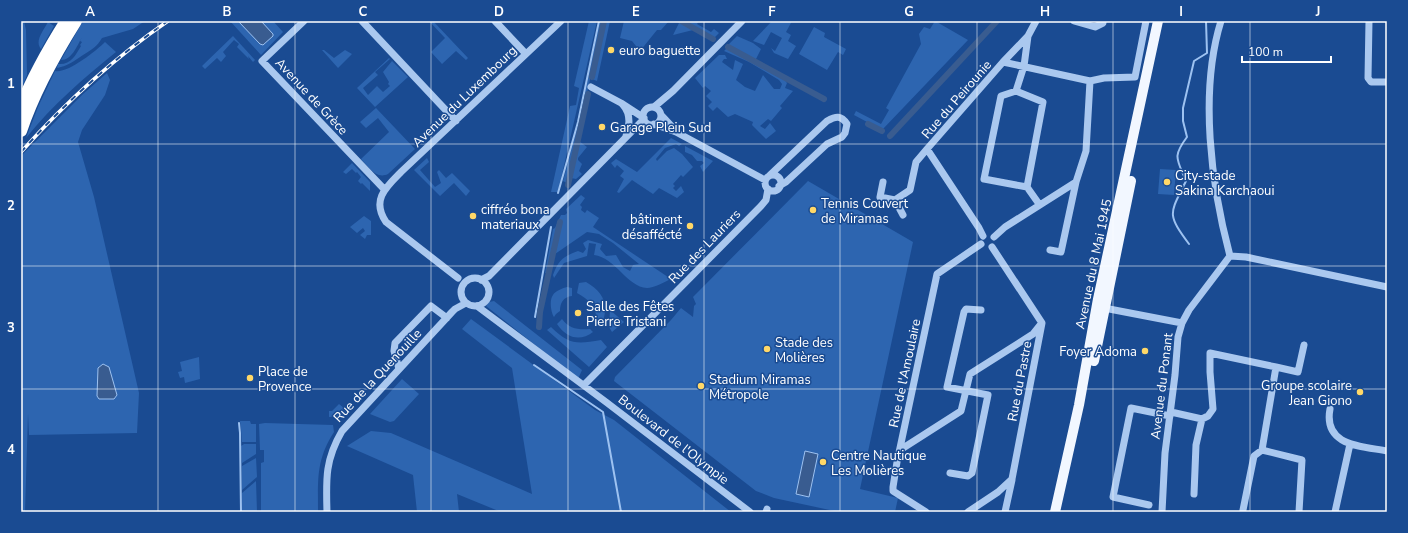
<svg xmlns="http://www.w3.org/2000/svg" width="1408" height="533" font-family="'Nunito Sans',sans-serif">
	<style>
		.green { fill: #2d65b0 }
		.water { fill: #395c90; stroke: #9dc2f1 }
		.lines { fill: none; stroke-linecap: round; stroke-linejoin: round }
		.stream { stroke: #9dc2f1; stroke-width: 2 }
		.canal { stroke: #395c90; stroke-width: 6 }
		.minor { stroke: #aac8ef; stroke-width: 7 }
		.major { stroke: #f2f7ff; stroke-width: 10 }
		.highway { stroke: #fff; stroke-width: 12 }
		.rail-casing { stroke: #fff; stroke-width: 3.5 }
		.rail { stroke: #1a4b92; stroke-width: 2; stroke-dasharray: 6; stroke-linecap: butt }
		.grid { fill: none; stroke: #fff; stroke-width: 1; stroke-opacity: 0.55 }
		.poi-dot { fill: #ffd868; stroke: #1a4b92; stroke-width: 1.5 }
		.labels { text-anchor: middle; stroke-width: 3; stroke-linejoin: round; paint-order: stroke }
		.poi-label { font-size: 13px; fill: #fff; stroke: #1a4b92; text-anchor: start }
		.street-label { font-size: 13px; fill: #fff; stroke: #1a4b92 }
		.neatline { fill: none; stroke: #fff; stroke-width: 1.5 }
		.grid-label { font-size: 13px; text-anchor: middle; font-weight: bold; fill: #fff }
	</style>
	<rect width="100%" height="100%" fill="#1a4b92"/>
	<path class="green" d="M21 21H24L26 30 27 75 21 89Z
		M83 21H145L133 29 102 38C97 47 91 50 83 55 74 61 68 66 57 68L58 64C71 65 75 56 81 46L80 45 82 42 80 41 82 37C77 46 72 60 61 60Z
		M230 21H273L283 32 261 55Z
		M429 21H433L468 58 466 60 456 51 442 64 431 52 445 38Z
		M589 21H597L558 192H551L570 106 576 105 579 88 574 86Z
		M600 21H603L567 183 563 181 579 121Z
		M606 21H610L597 81 592 79Z
		M624 21H669L661 30H657L640 51 632 41 620 38Z
		M676 21H679L713 40 712 41 693 30 673 35 679 23Z
		M682 21H699L697 24 711 32 714 29 719 33 714 38Z
		M772 21H792L786 32 791 35 788 41 796 46 788 59 774 53 771 48 775 51 782 38 771 32 764 45 753 41Z
		M935 21 968 40 882 130 854 115 856 111 881 124 889 110 886 108 921 44 919 34 924 27 930 29Z
		M48 22 54 26 41 49C34 41 44 30 48 22Z
		M814 27 825 33 824 37 846 49 843 55 838 52 827 70 799 54Z
		M233 36 255 60 253 62 248 56 249 59 237 47 239 44 234 40 223 52 226 56 221 62 217 58 205 69 202 66Z
		M737 36 753 43 761 49 755 61 728 45Z
		M105 42 116 52C83 79 53 104 26 138L38 107 55 71C67 74 96 51 105 42Z
		M727 48 784 79 787 83 785 88 793 91 780 106 782 108 771 121 768 119 760 126 765 129 770 123 776 131 766 139 752 125 753 122 735 114 728 117 717 107 713 111 708 106 712 102 706 96 711 91 705 86 703 88 695 78 719 55H725L727 59H724L722 62 733 70 735 60 743 64 736 80 745 87 755 91 763 75 774 89H780L782 84 779 80 749 62 724 51Z
		M322 50H324L334 58 345 50 352 54 338 68Z
		M389 58 390 59 375 72 378 75 363 88 368 95 377 86 383 92 390 86 388 84 389 82 383 72 392 61 408 77 375 107 357 88Z
		M107 73 110 80 105 95 82 130 78 142 94 197 139 393 137 433 29 435 28 414 25 512H21V269L22 260 21 249V156L83 94Z
		M376 108 415 149 388 174C376 180 368 166 361 159L389 132 378 118 366 128 360 122Z
		M671 138 682 144 679 146 676 144 665 148 656 159 657 161 667 151 674 148 682 154 693 167 683 177 681 175 673 184 675 186 673 188 676 191 681 186 684 192 677 198 659 188 653 194 632 180 619 193 617 192 624 179 620 176 624 171 617 165 615 168 611 163 616 159 637 172Z
		M579 141 587 147 578 158V160L582 164 579 171 582 174 576 179 571 178Z
		M685 146 713 161 703 172 700 166 704 163 702 161H697L692 155 685 152Z
		M427 158 429 162 420 170 435 187 441 183 437 172 439 170 446 178 452 173 470 191 466 196 454 183 440 196 414 170Z
		M352 163 370 182V191L362 183 361 184 358 181 361 177 357 172 356 173 352 169 346 174 343 172Z
		M1160 169 1176 170 1174 195 1158 194Z
		M808 181 913 242 860 489 898 498 895 512H839L774 498 756 491 614 381 615 377 671 320 681 308 693 317 694 306 696 304 693 297Z
		M581 195 585 198 580 205 582 207 581 210 585 213 587 210 599 218 593 227 671 279C664 282 654 288 647 288 627 287 616 258 594 255L596 244 589 243 587 256 564 263 554 278 553 275C559 259 563 257 578 251L583 253 586 249 583 243 588 240 602 244 600 249 606 256 616 255 623 267 630 271 633 265 639 264 613 243 599 234 587 232 555 254 547 273H545L553 229 555 228 561 215H565L567 213 566 209Z
		M364 216 371 221V235H367L365 239 360 235 365 231 363 228 357 233 350 227Z
		M586 282C602 291 609 303 603 321L597 319C595 305 589 300 577 293L579 283Z
		M567 287 572 288V296C563 297 560 303 560 311L556 314 554 317C551 313 549 300 553 295 555 291 563 288 567 287Z
		M494 301 582 370 578 379 486 306 489 302Z
		M610 310 624 322 612 332 609 327Z
		M471 319 595 410 614 420 731 512H501L457 494 459 512H417L413 475 347 446 371 431 391 433 532 494 512 368 462 329Z
		M562 319C569 329 579 330 590 329L593 332C580 342 566 338 557 324Z
		M551 327C569 345 577 344 601 340L607 347 589 367 547 330Z
		M199 357 200 379 185 383 184 377 180 378 178 372 182 371 180 362Z
		M402 379 419 394 394 421 390 422 370 414Z
		M339 404 345 409 349 404 352 407H354L342 416 329 417V411H332Z
		M240 421H250L251 424H256V442H242L241 429Z
		M265 423 333 425 334 432C316 460 318 479 318 512H261V463L264 462V450H260L259 424Z
		M244 444H256V454L242 463 241 446Z
		M256 458 257 477 242 490V466Z
		M256 481 257 512H242V493Z"/>
	<path class="water" d="M238 21H261L273 34V36L263 45 260 44Z
		M103 364 109 367 117 395 114 399H99L97 396 98 368Z
		M805 451 818 454 809 497 796 494Z"/>
	<g class="lines">
		<path class="stream" d="M558 193 578 122 599 21
			M1189 244C1166 213 1170 214 1186 181 1177 159 1172 157 1187 137L1183 121V108L1194 61 1207 53 1206 21
			M535 317 551 227
			M534 365 603 412 621 512
			M239 423 240 433 241 512"/>
		<path class="canal" d="M681 21 713 39
			M728 47 824 99
			M592 77 604 21
			M868 124 882 131
			M890 136 997 21
			M568 185 588 94
			M539 327 540 312 560 222"/>
		<path class="minor" d="M304 21 262 61 384 189
			M362 21 456 121
			M495 21 526 54
			M1074 21 1095 27 1103 23V21
			M1221 21C1199 92 1211 185 1230 256
			M1369 21 1368 78 1371 82H1387
			M1003 62 1090 81 1104 78 1135 77 1146 21
			M591 87 621 103 644 118
			M1016 91 1001 96 984 179 1027 187 1039 204
			M623 105C631 114 630 125 626 136
			M654 107 673 91 742 21
			M643 116a9 9 0 1 1 18 0a9 9 0 1 1-18 0Z
			M661 115 675 130
			M654 124 676 132 765 180
			M770 175 827 121C836 116 841 115 847 124L845 133 842 137 827 144 786 182 779 186
			M765 183a8 8 0 1 1 16 0a8 8 0 1 1-16 0Z
			M883 182 880 197 895 200 910 190 916 162 927 149
			M1027 187 1043 102 1016 91 1024 66 1028 36
			M895 200 903 215
			M983 236 979 228 927 149 1003 62 1028 36 1036 21
			M994 237 1005 227 1076 182 1086 151 1090 81
			M1050 250 1061 252 1076 182
			M1230 256 1246 257 1387 287
			M458 278 386 222C371 200 386 187 401 172L561 21
			M461 292a14 14 0 1 1 28 0a14 14 0 1 1-28 0Z
			M481 280 489 276 644 119
			M477 306 606 402 750 512
			M1104 308 1182 323
			M1276 367 1298 372 1304 345
			M399 369 394 351 395 343 431 306 447 318
			M584 385 761 206 766 200 768 189
			M1330 409C1323 446 1361 446 1387 451
			M1171 412 1202 419 1208 416 1213 409 1210 372V353L1276 367 1262 450 1302 460 1299 512
			M900 450 961 411 970 374 1033 334 1041 324
			M950 473 968 476 972 473 988 395 947 387 964 312 966 309 981 310
			M1194 494 1196 445 1202 419
			M1149 505 1113 497 1131 408 1170 416
			M1243 510 1254 456 1262 450
			M327 512C326 479 325 460 342 431L452 312 455 309 466 303
			M766 512 767 509
			M926 512 893 491V487L897 462 937 274 981 244
			M968 512 998 492 1012 479 1042 323 992 247
			M1005 512 1012 480
			M1162 512 1165 453 1175 375 1178 337 1182 323 1189 310 1230 256
			M1335 512 1350 444"/>
		<path class="major" d="M1094 361 1131 181
			M1055 512 1079 405 1098 299 1158 21"/>
		<path class="highway" d="M21 106C33 76 49 48 66 21
			M21 131C34 92 54 56 76 21"/>
		<g class="rail-casing">
			<path id="rail" d="M21 152C65 103 114 58 168 21"/>
		</g>
		<use href="#rail" class="rail"/>
	</g>
	<path class="grid" d="M158 21V512M295 21V512M431 21V512M568 21V512M704 21V512M840 21V512M977 21V512M1113 21V512M1250 21V512M21 144H1387M21 266H1387M21 389H1387"/>
	<g class="poi-dot">
		<circle cx="611" cy="50" r="4"/>
		<circle cx="602" cy="127" r="4"/>
		<circle cx="1167" cy="182" r="4"/>
		<circle cx="813" cy="210" r="4"/>
		<circle cx="473" cy="216" r="4"/>
		<circle cx="690" cy="226" r="4"/>
		<circle cx="578" cy="313" r="4"/>
		<circle cx="767" cy="349" r="4"/>
		<circle cx="1145" cy="351" r="4"/>
		<circle cx="250" cy="378" r="4"/>
		<circle cx="701" cy="386" r="4"/>
		<circle cx="1360" cy="392" r="4"/>
		<circle cx="823" cy="462" r="4"/>
	</g>
	<g class="labels">
		<g class="poi-label">
			<text x="619" y="55">euro baguette</text>
			<text x="610" y="132">Garage Plein Sud</text>
			<text x="1175" y="180">City-stade<tspan x="1175" dy="15">Sakina Karchaoui</tspan></text>
			<text x="821" y="208">Tennis Couvert<tspan x="821" dy="15">de Miramas</tspan></text>
			<text x="481" y="214">ciffréo bona<tspan x="481" dy="15">materiaux</tspan></text>
			<text x="682" y="224" text-anchor="end">bâtiment<tspan x="682" dy="15">désaffécté</tspan></text>
			<text x="586" y="311">Salle des Fêtes<tspan x="586" dy="15">Pierre Tristani</tspan></text>
			<text x="775" y="347">Stade des<tspan x="775" dy="15">Molières</tspan></text>
			<text x="1137" y="356" text-anchor="end">Foyer Adoma</text>
			<text x="258" y="376">Place de<tspan x="258" dy="15">Provence</tspan></text>
			<text x="709" y="384">Stadium Miramas<tspan x="709" dy="15">Métropole</tspan></text>
			<text x="1352" y="390" text-anchor="end">Groupe scolaire<tspan x="1352" dy="15">Jean Giono</tspan></text>
			<text x="831" y="460">Centre Nautique<tspan x="831" dy="15">Les Molières</tspan></text>
		</g>
		<g class="street-label">
			<text transform="translate(312 96) rotate(47)" y="5">Avenue de Grèce</text>
			<text transform="translate(464 96) rotate(-44)" y="5">Avenue du Luxembourg</text>
			<text transform="translate(956 99) rotate(-49)" y="5">Rue du Peirounie</text>
			<text transform="translate(704 246) rotate(-46)" y="5">Rue des Lauriers</text>
			<text transform="translate(1093 264) rotate(-78)" y="5">Avenue du 8 Mai 1945</text>
			<text transform="translate(904 373) rotate(-78)" y="5">Rue de l'Amoulaire</text>
			<text transform="translate(377 375) rotate(-47)" y="5">Rue de la Quenouille</text>
			<text transform="translate(1019 381) rotate(-79)" y="5">Rue du Pastre</text>
			<text transform="translate(1161 386) rotate(-83)" y="5">Avenue du Ponant</text>
			<text transform="translate(674 439) rotate(38)" y="5">Boulevard de l'Olympie</text>
		</g>
	</g>
	<rect width="1408" height="533" fill="none" stroke="#1a4b92" stroke-width="44"/>
	<path d="M1242 56v6h89v-6" fill="none" stroke="#ffffff" stroke-width="2"/>
	<text x="1248" y="56" font-size="12" fill="#ffffff" stroke="#1a4b92" stroke-width="3" paint-order="stroke">100 m</text>
	<rect x="22" y="22" width="1364" height="489" class="neatline"/>
	<g class="grid-label">
		<text x="90" y="16">A</text>
		<text x="227" y="16">B</text>
		<text x="363" y="16">C</text>
		<text x="499" y="16">D</text>
		<text x="636" y="16">E</text>
		<text x="772" y="16">F</text>
		<text x="909" y="16">G</text>
		<text x="1045" y="16">H</text>
		<text x="1181" y="16">I</text>
		<text x="1318" y="16">J</text>
		<text x="11" y="88">1</text>
		<text x="11" y="210">2</text>
		<text x="11" y="332">3</text>
		<text x="11" y="454">4</text>
	</g>
</svg>
